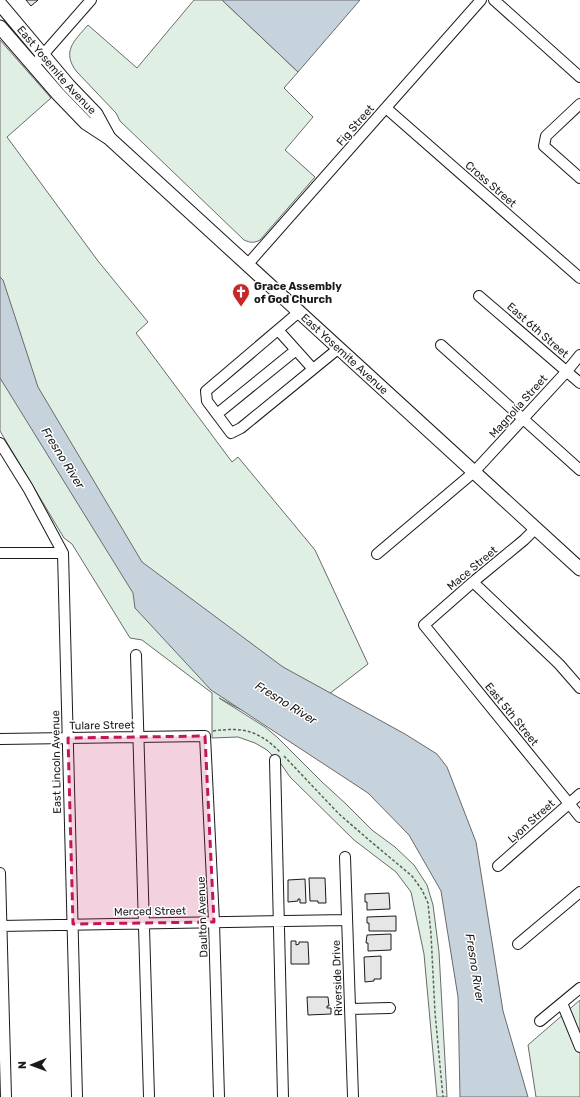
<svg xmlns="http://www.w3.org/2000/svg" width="580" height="1097" font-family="Rubik,sans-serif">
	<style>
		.green { fill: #e0efe3; stroke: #6a6a6a }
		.water { fill: #c6d2dc; stroke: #6a6a6a }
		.building { fill: #e6e6e6; stroke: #1a1a1a }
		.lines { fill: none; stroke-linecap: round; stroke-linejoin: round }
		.minor-casing { stroke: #1a1a1a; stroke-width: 12 }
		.major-casing { stroke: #1a1a1a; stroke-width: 15 }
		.path { stroke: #5f5f5f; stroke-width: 1.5; stroke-dasharray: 3 2; stroke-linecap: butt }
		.minor { stroke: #fff; stroke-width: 10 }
		.major { stroke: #fff; stroke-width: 13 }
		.marked { fill: #c2185b; fill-opacity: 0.2; stroke: #c2185b; stroke-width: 3; stroke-dasharray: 8 5; stroke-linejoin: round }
		.labels { text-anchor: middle; stroke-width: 3; stroke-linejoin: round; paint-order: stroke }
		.street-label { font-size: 11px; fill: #1a1a1a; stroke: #fff }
		.poi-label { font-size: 11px; font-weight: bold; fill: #1a1a1a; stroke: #fff; text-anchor: start }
		.water-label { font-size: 12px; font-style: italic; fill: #1a1a1a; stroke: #fff }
	</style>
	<rect width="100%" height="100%" fill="#fff"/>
	<path class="green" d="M194 0H222L298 72 284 88 313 117 285 150 315 177 260 240C254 243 251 243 244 240L120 121 116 113 77 72C61 52 74 41 88 25L137 68Z
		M0 40 51 98 7 137 98 261 148 322 136 333 232 462 238 457 315 550 368 664 281 731 219 698 265 727 277 737 322 782 345 803 372 830 395 847 414 865 427 885 433 905 439 952 447 1097H437L424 954 411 892 396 872 354 840 290 777 281 764 267 750 255 743 238 737 212 738V693L142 640 130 638 72 544 64 538 0 431Z
		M580 1000V1097H536L528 1045Z"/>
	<path class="water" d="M222 0H360L298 72Z
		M0 277 3 280 38 387 142 562 283 667 405 734 437 754 447 767 476 842 503 1011 528 1097H460L458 997 441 891 409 835 368 793 211 690 135 608 133 593 0 378Z"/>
	<path class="building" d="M26 0H38L31 6Z
		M309 878H325L326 903H318V901H310Z
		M305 879 306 903H300V899H298V901L288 902V880Z
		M389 893 390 909 367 910V902H365V894Z
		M396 916V931H369V923H367V917Z
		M391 934V950L368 951V943H366L367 935Z
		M291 941H296V945L299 944V942H308L309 964H291Z
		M381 956V979H374V981L365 982 364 957Z
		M307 997H328L329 1006H327V1008H331V1014L308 1015Z"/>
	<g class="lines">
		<g class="minor-casing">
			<path id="minor" d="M494 0 580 77
				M34 65 91 0
				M580 104 546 136 544 146 580 178
				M386 108 580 278
				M247 265 481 0
				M479 296 580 383
				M299 312 206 391 207 401 231 433 241 428 339 348
				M278 330 313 369
				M441 345 580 470
				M217 414 296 350
				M0 443 28 488 63 553 77 1097
				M536 528 524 540 473 582 424 625 580 817
				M0 553H63
				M377 554 474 472 567 371 580 355
				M473 582 559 664 580 688
				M136 655 149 1097
				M0 739 205 736 214 922 219 1097
				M275 760 283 1097
				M345 857 353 1097
				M498 866 580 794
				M0 873 6 1097
				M0 926 347 920
				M518 944 580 892
				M562 1003 580 1047
				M350 1009 390 1008
				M540 1021 580 988"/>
		</g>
		<g class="major-casing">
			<g id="major">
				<path id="s1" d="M0 4 69 86 96 114 108 136"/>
				<path id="s2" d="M0 27 58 94 86 123 109 138 580 569"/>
			</g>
		</g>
		<path class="path" d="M213 731C243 727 258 730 280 752
			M284 756 339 814 369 840 412 876 422 890 428 903 431 934 435 1013 443 1097"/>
		<use href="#minor" class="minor"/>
		<use href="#major" class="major"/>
	</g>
	<path class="marked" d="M205 736 214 922 73 924 68 738Z"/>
	<defs>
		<g id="church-pin" transform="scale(0.9)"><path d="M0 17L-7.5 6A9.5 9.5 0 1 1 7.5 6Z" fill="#c62828" stroke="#fff"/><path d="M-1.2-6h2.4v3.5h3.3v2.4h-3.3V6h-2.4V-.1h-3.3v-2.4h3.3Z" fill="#fff"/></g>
	</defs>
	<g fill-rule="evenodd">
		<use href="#church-pin" x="241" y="292"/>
	</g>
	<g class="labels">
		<g class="street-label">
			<text dy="4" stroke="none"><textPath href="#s1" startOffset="87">East Yosemite Avenue</textPath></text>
			<text transform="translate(355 125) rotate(-49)" y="4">Fig Street</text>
			<text transform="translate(491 184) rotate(41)" y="4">Cross Street</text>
			<text transform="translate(538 330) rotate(41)" y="4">East 6th Street</text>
			<text dy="4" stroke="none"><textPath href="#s2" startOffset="476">East Yosemite Avenue</textPath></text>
			<text transform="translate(518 406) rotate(-48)" y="4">Magnolia Street</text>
			<text transform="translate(472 568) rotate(-40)" y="4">Mace Street</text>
			<text transform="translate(512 714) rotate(51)" y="4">East 5th Street</text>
			<text transform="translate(102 725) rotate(-1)" y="4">Tulare Street</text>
			<text transform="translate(56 762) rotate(-91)" y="4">East Lincoln Avenue</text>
			<text transform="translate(531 821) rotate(-42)" y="4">Lyon Street</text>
			<text transform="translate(150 911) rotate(-1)" y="4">Merced Street</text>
			<text transform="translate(202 917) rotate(-92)" y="4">Daulton Avenue</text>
			<text transform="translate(337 978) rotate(-92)" y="4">Riverside Drive</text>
		</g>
		<g class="poi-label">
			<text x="254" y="290">Grace Assembly<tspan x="254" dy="13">of God Church</tspan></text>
		</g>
		<g class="water-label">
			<text transform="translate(63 458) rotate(58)" y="4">Fresno River</text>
			<text transform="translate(286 703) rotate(32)" y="4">Fresno River</text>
			<text transform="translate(475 968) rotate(81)" y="4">Fresno River</text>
		</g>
	</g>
	<g transform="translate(32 1065) rotate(269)" stroke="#ffffff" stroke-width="3" paint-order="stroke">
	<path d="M0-3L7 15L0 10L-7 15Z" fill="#1a1a1a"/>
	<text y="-6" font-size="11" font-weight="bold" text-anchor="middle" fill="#1a1a1a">N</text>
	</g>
</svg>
